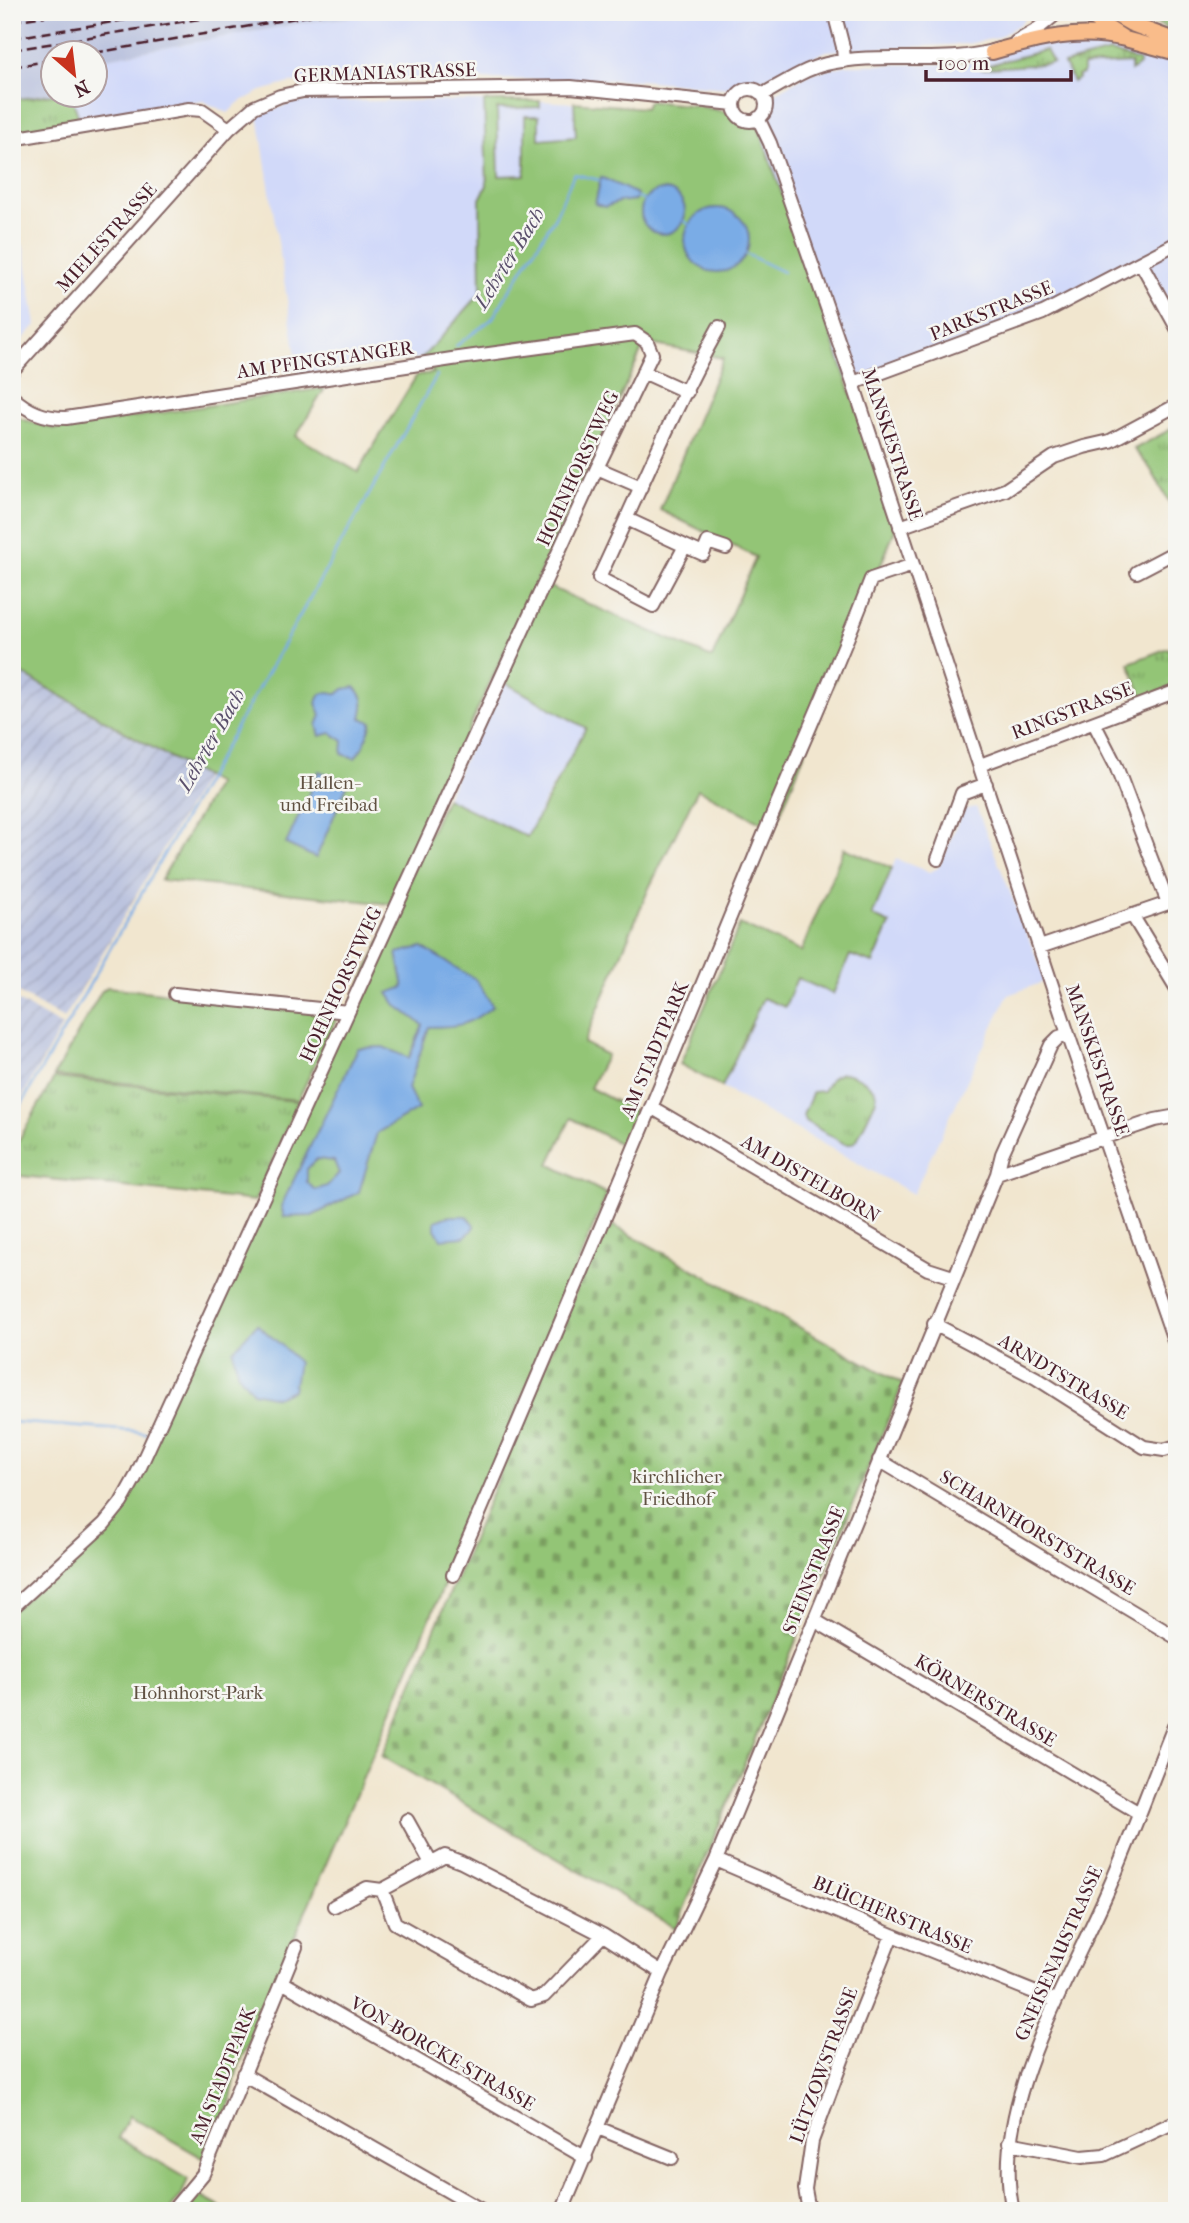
<svg xmlns="http://www.w3.org/2000/svg" width="1189" height="2223" font-family="'IM FELL French Canon',serif">
	<style>
		.built { fill: #d1d9f9 }
		.industrial { fill: url(#industrial-furrows) }
		.railway { fill: #bbc3de }
		.grass { fill: url(#grass-tufts); stroke: #6e7250; stroke-width: 2 }
		.cemetery { fill: url(#cemetery-stones); stroke: #6e7250; stroke-width: 2 }
		.green { fill: #93c576; stroke: #6e7250; stroke-width: 2; fill-rule: evenodd }
		.water { fill: #7aace6; stroke: #626688; stroke-width: 2; fill-rule: evenodd }
		.lines { fill: none; stroke-linecap: round; stroke-linejoin: round }
		.stream { stroke: #7aace6; stroke-width: 2.5 }
		.minor-casing { stroke: #846564; stroke-width: 16 }
		.major-casing { stroke: #846564; stroke-width: 18 }
		.minor { stroke: #fff; stroke-width: 12 }
		.major { stroke: #f9bc8a; stroke-width: 14 }
		.rail { stroke: #4a1f2b; stroke-width: 2.5; stroke-dasharray: 10 5; stroke-linecap: butt }
		.labels { text-anchor: middle; stroke-width: 5; stroke-linejoin: round; paint-order: stroke }
		.street-label { font-size: 19px; fill: #4a1f2b; stroke: #f6f6f2 }
		.park-label { font-size: 19px; fill: #605142; stroke: #f6f6f2 }
		.water-label { font-size: 21px; font-style: italic; fill: #5b506c; stroke: #f6f6f2 }
	</style>
	<defs>
		<pattern id="industrial-furrows" width="10" height="10" patternUnits="userSpaceOnUse" patternTransform="scale(1.75)"><rect width="10" height="10" fill="#bbc3de"/><path d="M-1 1l2-2M0 10L10 0M9 11l2-2" fill="none" stroke="#a2a7bf"/></pattern>
		<pattern id="grass-tufts" width="24" height="20" patternUnits="userSpaceOnUse" patternTransform="scale(1.75)"><rect width="24" height="20" fill="#93c576"/><path d="M3 7l-1-3M5 7V3M7 7l1-3M15 17l-1-3M17 17v-4M19 17l1-3" fill="none" stroke="#7a9f61"/></pattern>
		<pattern id="cemetery-stones" width="16" height="16" patternUnits="userSpaceOnUse" patternTransform="scale(1.75)"><rect width="16" height="16" fill="#93c576"/><path d="M2 7V4a2 2 0 0 1 4 0v3zM10 15v-3a2 2 0 0 1 4 0v3z" fill="#7a9f61"/></pattern>
	</defs>
	<rect width="100%" height="100%" fill="#f6f6f2"/>
	<filter id="ink" filterUnits="userSpaceOnUse"><feTurbulence type="fractalNoise" baseFrequency=".0143" numOctaves="2"/><feDisplacementMap in="SourceGraphic" scale="14" xChannelSelector="R" yChannelSelector="G"/><feConvolveMatrix kernelMatrix="1 2 1 2 8 2 1 2 1" color-interpolation-filters="sRGB"/></filter>
	<filter id="wash" filterUnits="userSpaceOnUse"><feTurbulence type="fractalNoise" baseFrequency=".00686" numOctaves="4" result="noise"/><feDisplacementMap in="SourceGraphic" scale="28" xChannelSelector="R" yChannelSelector="G"/><feGaussianBlur stdDeviation="1.57" result="paint"/><feColorMatrix in="noise" values="0 0 0 0 0 0 0 0 0 0 0 0 0 0 0 0 0 1.4 0 .05"/><feComposite in="paint" operator="in"/></filter>
	<g filter="url(#wash)">
		<rect width="100%" height="100%" fill="#f1e6cf"/>
		<path class="built" d="M400 12H1031L1020 24 997 38 967 44 827 51 764 79 745 80 726 88 639 80 359 79 290 83 261 91 238 103 228 113 203 101 80 121 71 95 94 94 95 60 307 22Z
			M1058 32 1177 48V315L1147 263 1047 313 847 380 758 125 767 121 770 96 808 74 847 65 964 64Z
			M331 101H484L487 185 480 199 481 293 422 358 299 375 258 115 296 102Z
			M540 101 574 103 576 138 539 140 525 175 499 176 497 109 539 107Z
			M23 244 36 325 12 351V246Z
			M501 681 586 728 545 800 527 837 446 798Z
			M976 807 1046 981 1008 995 913 1194 680 1064 740 924 801 952 844 848 892 868 896 859 929 872 938 868 963 810Z"/>
		<path class="industrial" d="M12 668 205 777 64 1019 12 989Z
			M12 998 62 1026 12 1115Z"/>
		<path class="railway" d="M12 12H400L307 22 95 60 94 52H52V94L12 100Z"/>
		<path class="grass" d="M1134 12H1175L1173 32Z
			M1046 50 1053 63 981 69V67Z
			M1110 52 1139 61V65L1131 71V63L1083 66V74L1078 76 1079 78 1073 82 1064 64Z
			M52 94 71 95 80 121 12 132V100Z
			M1177 426V516L1150 468 1134 449Z
			M1168 648 1177 661V685L1143 698 1129 663Z
			M841 1073C853 1073 869 1082 876 1093V1100L857 1140 851 1144H845L805 1121 803 1115 813 1092 823 1091 831 1078Z
			M54 1078 298 1101 255 1201 12 1175V1152Z"/>
		<path class="cemetery" d="M605 1221 903 1384 676 1928 382 1756Z"/>
		<path class="green" d="M484 101H540V107L497 109 499 176 525 175V116H539V140L576 137 574 102 645 108 648 101 699 106 730 113 740 125H758L897 525 774 829 698 789 649 888 584 1043 607 1055 590 1088 640 1114 626 1147 571 1118 549 1164 607 1194 375 1750 237 2071 224 2130 210 2162 129 2116 118 2138 188 2179 182 2194 169 2211H12V1611L119 1513 446 798 527 837 586 728 502 681 493 679 533 587 390 904 161 880 217 784 12 668V416L55 429 325 388 296 436 358 472 417 375 434 373 422 358 481 293 480 199 487 185ZM645 343 723 358 660 510 756 557 712 658 536 581Z
			M844 848 892 868 872 916 890 924 873 963 850 955 833 994 797 978 785 1007 763 998 722 1087 680 1064 740 924 801 952Z
			M107 987 335 1012 338 1016 298 1100 54 1076 101 992Z
			M198 2195 227 2211H186Z"/>
		<path class="water" d="M601 177 637 194 635 200 619 202 605 207 595 204Z
			M641 212a22 22 0 1 1 44 0a22 22 0 1 1-44 0Z
			M685 240a32 32 0 1 1 64 0a32 32 0 1 1-64 0Z
			M355 687C366 698 364 704 361 718L372 722 364 745 355 758 342 754 343 741 331 733 320 736 317 725 321 715 316 703 321 694 330 692 338 694 344 689Z
			M319 771 348 783 316 858 286 844Z
			M422 947 476 980 493 1006C469 1025 460 1027 429 1027L408 1088 418 1109 377 1133 359 1192 312 1216 284 1217 281 1206 358 1048 383 1047 409 1058 423 1025 396 1005 388 993 404 987 397 953ZM317 1159 334 1161 339 1173 327 1186 315 1190 307 1182V1169Z
			M448 1216H467L474 1225 473 1230 464 1237 441 1239 435 1229V1221Z
			M257 1324C271 1338 287 1347 298 1363L293 1390 276 1397 253 1392 237 1372 233 1350Z"/>
		<g class="lines">
			<path class="stream" d="M636 197 643 200
				M684 221 690 225
				M746 254 783 272
				M456 346 492 319 555 217 574 174 599 180
				M12 1121 437 375
				M12 1422 135 1431 149 1434"/>
		</g>
	</g>
	<g filter="url(#ink)">
		<g class="lines">
			<g class="minor-casing">
				<path id="minor" d="M834 12 843 47 844 61
					M1016 42 1035 31 1058 12
					M734 105a16 16 0 1 1 32 0a16 16 0 1 1-32 0Z
					M762 95C782 84 804 69 826 64 882 50 943 67 999 49
					M758 118 770 143 853 383 1068 1034 1177 1349
					M12 139 189 109 202 110 229 129
					M1141 263 1177 328
					M12 371 229 129 254 107 280 96 303 91 571 87 734 104
					M643 372 687 392
					M853 383 1043 313 1177 243
					M12 397C29 412 44 418 66 418L452 359 635 334 647 342 652 354 597 468 135 1478 121 1503 104 1524 12 1608
					M597 468 641 487
					M627 519 685 546 653 606 599 578C638 495 674 408 719 327
					M900 527 1005 490 1054 457 1084 447 1110 441 1177 405
					M685 546 703 554 708 542 726 548
					M1137 572 1177 551
					M1094 723 1116 766 1168 903
					M980 765 1177 691
					M938 859 962 793 986 784
					M1132 915 1177 989
					M1040 947 1177 900
					M175 994 348 1012
					M651 1107 928 1269 953 1277
					M997 1174 1155 1120 1177 1116
					M934 1324 1036 1378 1144 1447 1164 1450 1177 1446
					M879 1460 1177 1638
					M453 1575C557 1332 660 1089 760 844 797 755 837 668 871 579L913 565
					M814 1620 1139 1813
					M407 1820 431 1863
					M716 1860 892 1935 1056 2001
					M334 1906 367 1888 382 1890
					M603 1935 544 1996 531 2000 395 1923 382 1890 445 1856 461 1862 603 1935 662 1973
					M282 1982 586 2158
					M243 2074 483 2211
					M598 2128 672 2158
					M1009 2143 1082 2157 1104 2155 1177 2121
					M172 2211 203 2174 296 1947
					M562 2211 662 1973 716 1860 997 1174 1002 1154 1051 1045 1059 1037 1068 1034
					M809 2211 805 2189 812 2141 844 2055 892 1935
					M1013 2211C989 2106 1069 1982 1109 1888 1133 1833 1154 1775 1177 1719"/>
			</g>
			<g class="major-casing">
				<path id="major" d="M1083 12 1125 39 1177 53
					M1110 12 1131 24 1177 41
					M992 52C1039 39 1077 28 1125 39"/>
			</g>
			<use href="#minor" class="minor"/>
			<use href="#major" class="major"/>
			<path class="rail" d="M12 21 72 12
				M12 38 176 12
				M12 50 241 12
				M94 53 331 12
				M12 67 52 60"/>
		</g>
	</g>
	<g class="labels">
		<g class="street-label">
			<text transform="translate(385 72) rotate(-2)" y="7">GERMANIASTRASSE</text>
			<text transform="translate(106 237) rotate(-48)" y="7">MIELESTRASSE</text>
			<text transform="translate(991 310) rotate(-22)" y="7">PARKSTRASSE</text>
			<text transform="translate(325 359) rotate(-8)" y="7">AM PFINGSTANGER</text>
			<text transform="translate(893 444) rotate(72)" y="7">MANSKESTRASSE</text>
			<text transform="translate(577 468) rotate(-65)" y="7">HOHNHORSTWEG</text>
			<text transform="translate(1072 710) rotate(-21)" y="7">RINGSTRASSE</text>
			<text transform="translate(340 984) rotate(-65)" y="7">HOHNHORSTWEG</text>
			<text transform="translate(654 1049) rotate(-67)" y="7">AM STADTPARK</text>
			<text transform="translate(1098 1060) rotate(71)" y="7">MANSKESTRASSE</text>
			<text transform="translate(811 1178) rotate(30)" y="7">AM DISTELBORN</text>
			<text transform="translate(1064 1376) rotate(31)" y="7">ARNDTSTRASSE</text>
			<text transform="translate(1038 1532) rotate(31)" y="7">SCHARNHORSTSTRASSE</text>
			<text transform="translate(813 1570) rotate(-68)" y="7">STEINSTRASSE</text>
			<text transform="translate(986 1700) rotate(31)" y="7">KÖRNERSTRASSE</text>
			<text transform="translate(893 1914) rotate(23)" y="7">BLÜCHERSTRASSE</text>
			<text transform="translate(1058 1953) rotate(-66)" y="7">GNEISENAUSTRASSE</text>
			<text transform="translate(443 2053) rotate(30)" y="7">VON-BORCKE-STRASSE</text>
			<text transform="translate(823 2065) rotate(-70)" y="7">LÜTZOWSTRASSE</text>
			<text transform="translate(222 2075) rotate(-68)" y="7">AM STADTPARK</text>
		</g>
		<g class="park-label">
			<text x="329" y="789">Hallen-<tspan x="329" dy="22">und Freibad</tspan></text>
			<text x="677" y="1483">kirchlicher<tspan x="677" dy="22">Friedhof</tspan></text>
			<text x="198" y="1699">Hohnhorst-Park</text>
		</g>
		<g class="water-label">
			<text transform="translate(509 258) rotate(-58)" y="7">Lehrter Bach</text>
			<text transform="translate(211 740) rotate(-60)" y="7">Lehrter Bach</text>
		</g>
	</g>
	<rect width="1189" height="2223" fill="none" stroke="#f6f6f2" stroke-width="42"/>
	<g transform="translate(74 74) rotate(152)"><circle r="33" fill="#f6f6f2" stroke="#b1a0a2" stroke-width="2"/>
	<path d="M0-5L12 26L0 18L-12 26Z" fill="#c8321e"/>
	<text y="-10" font-size="19" font-weight="bold" text-anchor="middle" fill="#4a1f2b">N</text>
	</g>
	<path d="M926 70v10h145v-10" fill="none" stroke="#4a1f2b" stroke-width="3.5"/>
	<text x="937" y="70" font-size="21" fill="#4a1f2b" stroke="#f6f6f2" stroke-width="5" paint-order="stroke">100 m</text>
</svg>
